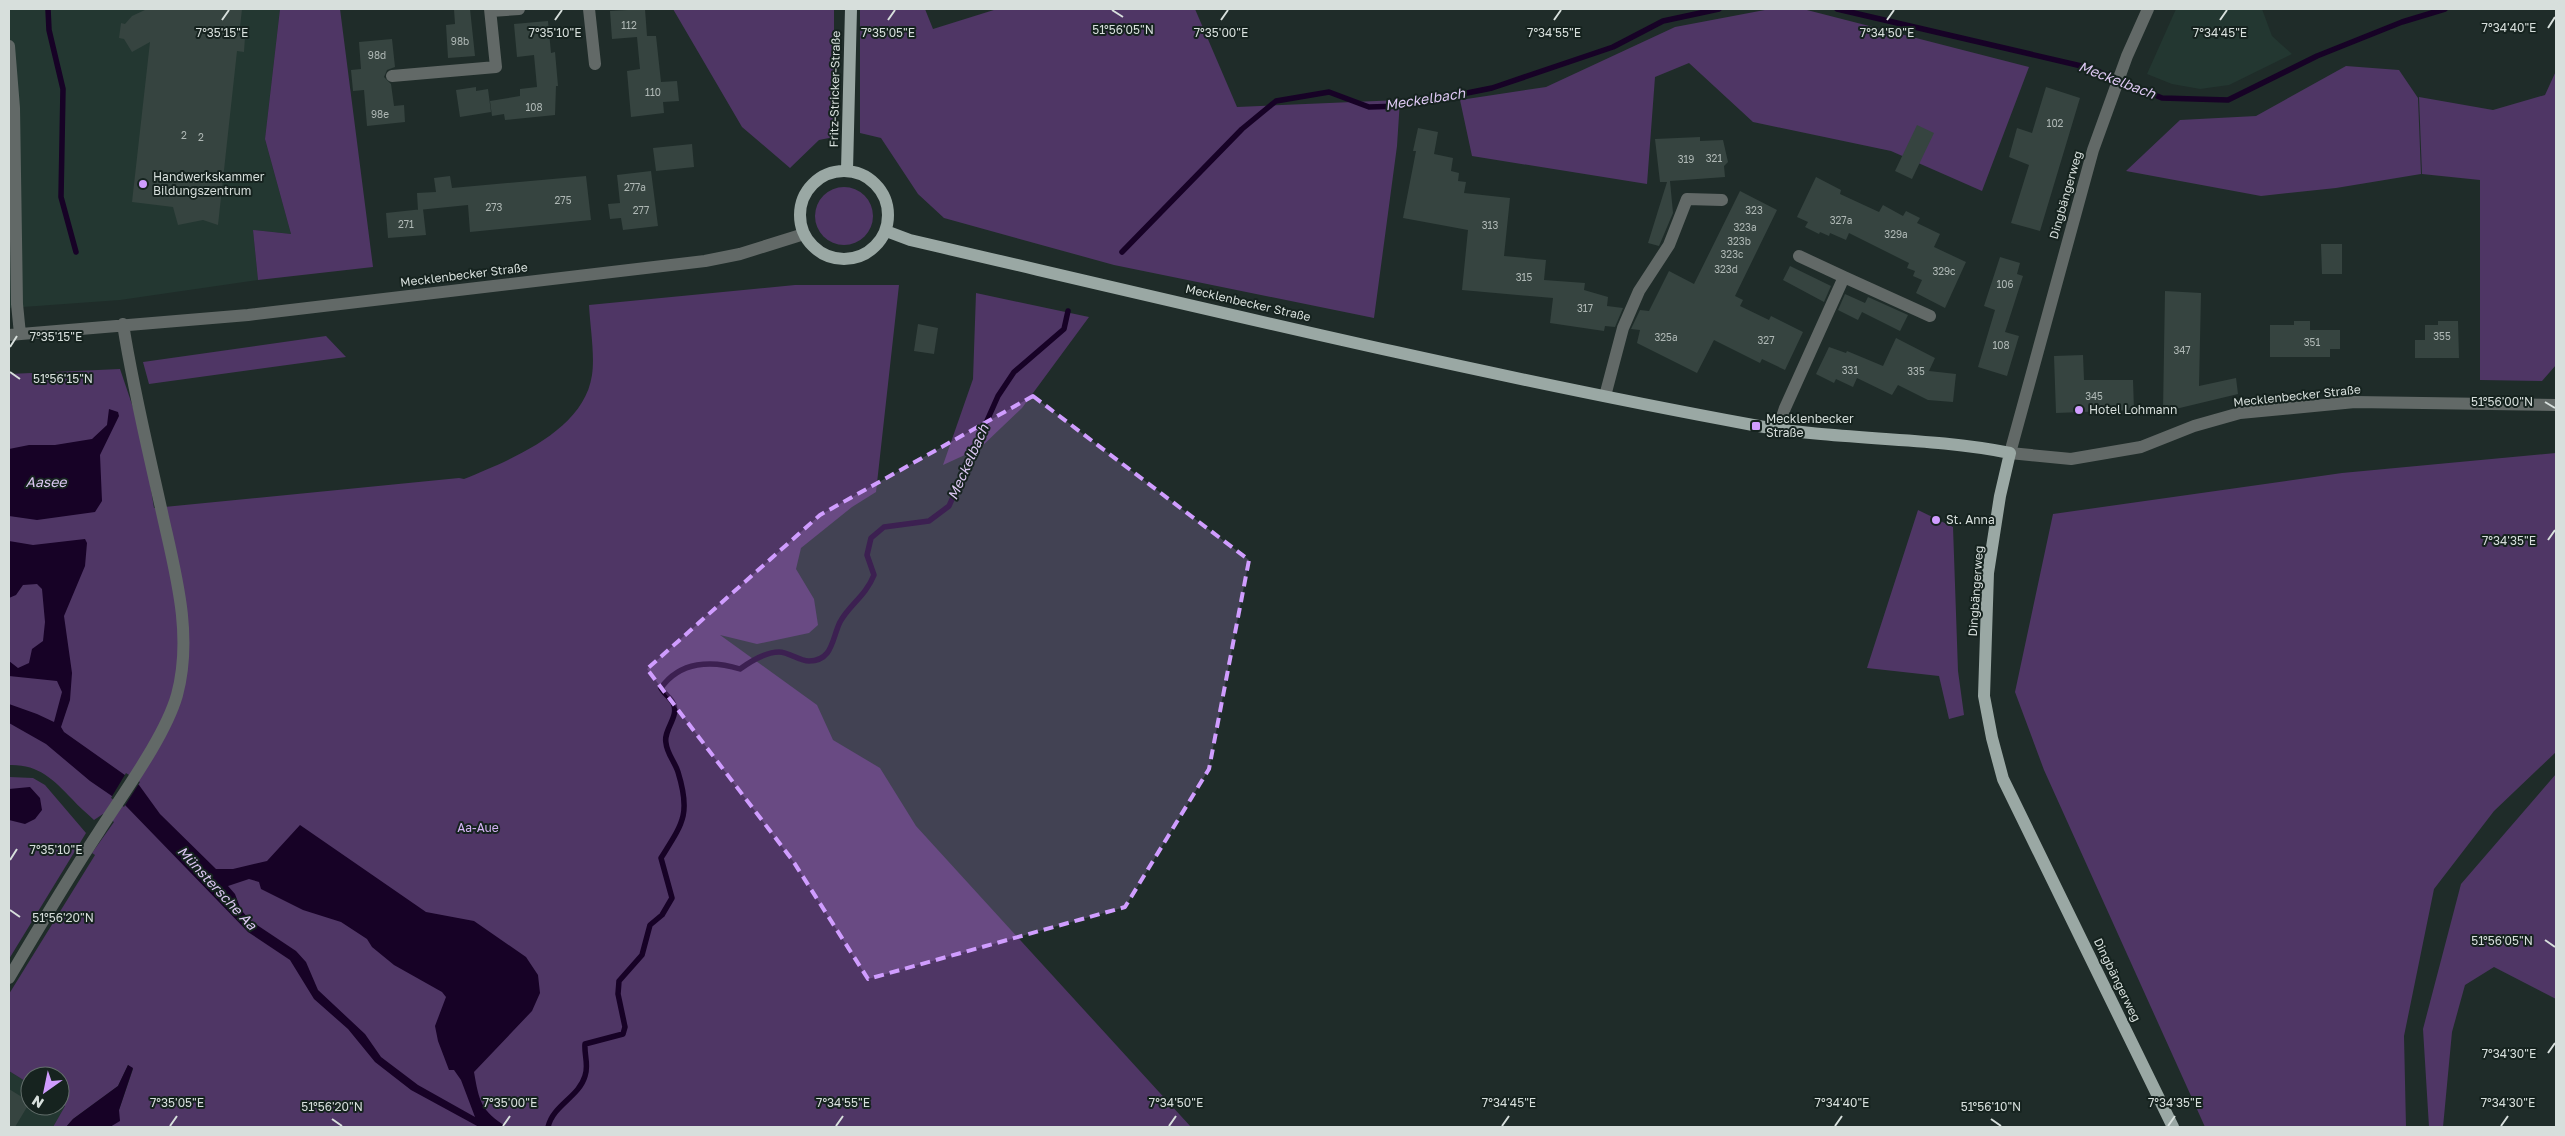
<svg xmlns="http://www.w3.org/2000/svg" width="2565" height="1136" font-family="'Golos Text',sans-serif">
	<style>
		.built { fill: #233731 }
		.green { fill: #4f3665 }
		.water { fill: #170226; fill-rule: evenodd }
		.pier { fill: #1f2c29 }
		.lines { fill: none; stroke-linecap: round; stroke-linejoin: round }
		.stream { stroke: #170226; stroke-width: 5.5 }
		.building { fill: #364440 }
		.minor { stroke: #626967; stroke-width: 12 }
		.major { stroke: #9aa8a4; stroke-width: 12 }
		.marked { fill: #d09dff; fill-opacity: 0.2; stroke: #d09dff; stroke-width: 4; stroke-dasharray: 10 6; stroke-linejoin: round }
		.ticks { fill: none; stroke: #d7dfdc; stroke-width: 2 }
		.poi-dot { fill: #d09dff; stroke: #16231f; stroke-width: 2 }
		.labels { text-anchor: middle; stroke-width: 4; stroke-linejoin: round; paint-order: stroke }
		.number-label { font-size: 10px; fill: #afb8b5 }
		.street-label { font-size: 12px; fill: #d7dfdc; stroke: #16231f }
		.poi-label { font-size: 12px; fill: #d7dfdc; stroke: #16231f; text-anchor: start }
		.park-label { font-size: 12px; fill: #d3b3f3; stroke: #16231f }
		.water-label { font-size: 14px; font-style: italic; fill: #dcc7f2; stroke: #16231f }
		.ticks-label { font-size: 12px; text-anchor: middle; fill: #d7dfdc; stroke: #16231f; stroke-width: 4; stroke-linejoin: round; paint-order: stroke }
	</style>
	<rect width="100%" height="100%" fill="#1f2c29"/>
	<path class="built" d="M9 9H280L265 139 291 234 253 230 258 280 120 300 9 308Z
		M2176 9H2262L2272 36 2292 54 2229 85 2200 89 2172 84 2147 74Z
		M9 1071 30 1084V1106H60V1103L65 1106 53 1127H9Z"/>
	<path class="green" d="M280 9H340L373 267 258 280 253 230 291 234 265 139Z
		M673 9H834V137L819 140 790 168 742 127Z
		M860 9H925L933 29 997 9H1195L1237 107 1400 100 1397 146 1374 318 1114 265 944 218 918 194 881 138 860 133Z
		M1770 9H1803L2029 67 1982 191 1891 151 1753 122 1689 63 1655 77 1647 184 1472 156 1460 100 1546 87 1675 27Z
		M2346 66 2399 70 2418 98 2421 174 2336 188 2261 196 2126 171 2180 120 2256 116Z
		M2556 71V365L2542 381 2480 380V180L2422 174 2419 97 2493 110 2545 95Z
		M815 216a29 29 0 1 1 58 0a29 29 0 1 1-58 0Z
		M795 285H899L876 492 852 507 801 548 796 569 814 599 818 625 809 633 757 644 720 635 817 705 833 740 880 768 916 826 1191 1127H110L119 1119V1110L133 1069 128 1065 118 1086 73 1119 66 1127H53L65 1106 60 1103V1076H30V1084L9 1071V994L95 855 92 853 114 822 103 814 94 820C87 813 79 807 72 799 53 779 38 764 9 765V374L120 369 142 434 154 508 459 478 464 479C510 460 584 431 592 375 595 355 590 326 589 305Z
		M976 293 1089 317 1022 408 980 448 943 465 973 379Z
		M326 336 346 357 149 384 143 362Z
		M2556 453V752L2494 811 2434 889 2404 1036 2406 1127H2205L2044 770 2015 692 2053 514 2342 473Z
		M1918 510 1953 527 1958 671 1964 715 1949 719 1939 676 1867 668Z
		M2556 774V999L2494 967 2465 985 2452 1032 2443 1127H2429L2423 1029 2461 884Z
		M9 777 33 778 45 785 86 833 9 959Z"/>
	<path class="water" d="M109 409 118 412 119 416 100 455 102 501 95 512 37 520 9 516V449L29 445H55L92 439 107 425Z
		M85 539 87 543 85 566 64 616 72 673 70 700 61 727 64 732 139 785 160 814 216 869H233L267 861 300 825 426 912 474 921 526 957 538 975 540 993 532 1011 474 1072C479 1101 481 1111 507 1127H479L411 1090 375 1062 348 1029 314 999 290 960 248 932 125 805 90 781 46 744 9 723V704L37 714 54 722 62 692 57 681 9 676V661L18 668 29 663 32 649 43 641 45 622 42 589 37 584 23 585 16 595 9 598V541L33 545ZM249 879 259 882 261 889 303 910 341 922 367 939 372 947 394 965 442 992 446 997 435 1026 438 1041 449 1070H454L461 1080 475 1117 418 1085 381 1057 365 1034 318 990 306 962 296 951 251 921 241 910 235 894 228 886Z
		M30 787 40 798 42 810 35 819 25 824 9 820V789Z
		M128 1065 133 1068 119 1110 120 1121 110 1127H66L73 1119 118 1086Z"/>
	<path class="pier" d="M126 773 140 782 124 807 111 798Z"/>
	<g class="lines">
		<path class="stream" d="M48 9 49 30 63 89 61 197 76 252
			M1837 9 2090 68 2162 98 2228 100 2317 56 2402 22 2445 9
			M1122 252 1242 129 1276 101 1329 92 1369 107 1402 106 1492 88 1613 47 1663 21 1719 9
			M548 1127C553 1105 579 1097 585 1076 589 1065 584 1055 585 1044L623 1034 625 1027 618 994 619 981 642 955 650 925 662 915 672 898 661 858C683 823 691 814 678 772 675 762 667 754 666 743 663 730 680 716 673 703 670 697 664 694 661 688 680 661 712 660 740 669 751 661 766 652 779 652 789 652 799 661 809 661 833 661 832 638 840 622 850 604 865 597 874 575L867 555 871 538 884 527 929 521 949 506 998 396 1014 372 1064 329 1068 311"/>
	</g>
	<path class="building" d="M147 9H242L239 36 245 37 244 52 237 51 218 225 203 220 178 225 173 207 132 202 150 42 132 52 124 39 119 38 121 23 125 24 132 16Z
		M454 9H470L475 56 448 58 446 25 455 24Z
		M645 9 647 36H656L661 82 677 81 679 101 663 102 664 113 631 117 627 71 640 69 637 37 612 39 610 11Z
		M548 21 551 53 555 52 558 86H556L555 115 505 120 504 114 492 116 490 101 520 96V89L537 87 534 55 517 57 514 24Z
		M392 39 395 67 387 70 384 77 391 84 394 106 404 105 405 122 367 126 364 90 353 91 351 70 361 69 359 42Z
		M476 87V91L488 89 491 112 460 117 456 90Z
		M2046 87 2080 98 2040 231 2011 223 2029 165 2009 157 2017 128 2032 133Z
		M1917 125 1934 133 1912 179 1895 171Z
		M1418 128 1438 132 1434 154 1453 158 1451 171 1459 173 1458 181 1466 182 1464 193 1510 198 1504 256 1546 260 1544 280 1585 283 1584 290 1608 297 1607 306 1623 308 1615 327 1605 326 1604 331 1550 323 1553 298 1462 290 1468 230 1403 218 1416 151H1413Z
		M1700 137V141L1723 140 1728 162 1724 166 1725 177 1670 181 1673 213 1659 246 1648 243 1667 182H1660L1655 139Z
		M692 144 694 167 656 171 653 148Z
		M651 171 658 226 623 230 621 218 610 219 608 204 620 203 617 175Z
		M450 176 452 188 586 176 591 220 470 232 468 205 418 210 417 193 436 192 434 178Z
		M1816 177 1841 190 1840 194 1879 212 1883 205 1903 216 1906 211 1920 218 1917 223 1940 234 1934 247 1966 262 1945 308 1916 293 1922 280 1913 276 1915 271 1907 268 1909 263 1849 233 1846 240 1830 233 1829 236 1820 232 1819 234 1805 227 1808 222 1797 217Z
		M1740 191 1777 210 1735 296 1743 300 1740 306 1769 320 1771 316 1803 332 1785 370 1762 359 1760 363 1714 340 1697 373 1637 343 1640 330 1631 329 1640 310 1649 311 1669 271 1694 284Z
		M423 209 426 235 388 238 386 213Z
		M2321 244H2342V274H2322Z
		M2000 257 2020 263 2017 274 2023 276 2005 332 2019 336 2007 376 1978 367 1995 310 1984 306Z
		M1790 266 1831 286 1824 302 1783 280Z
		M2165 291 2201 293 2199 386 2236 378 2238 394 2163 412Z
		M1845 294 1865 303 1868 297 1908 315 1900 331 1862 312 1858 320 1838 310Z
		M2294 321H2310V330H2340V349H2330V357H2270V325H2294Z
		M2438 321H2458L2459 358H2415V340H2425V325H2438Z
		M918 324 938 328 934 354 914 351Z
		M1896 338 1935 358 1929 371 1956 374 1953 402 1928 400 1898 385 1892 395 1857 378 1853 387 1836 379 1834 383 1816 374 1829 347 1846 353 1847 351 1883 366Z
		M2083 355 2084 380H2133L2134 410 2056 413 2054 356Z
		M9 1089 30 1102 15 1127H9Z"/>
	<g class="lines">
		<path class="minor" d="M589 9 595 64
			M2148 9 2127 56 2093 150 2010 453 2071 459 2141 447 2194 426 2240 413 2355 402 2556 405
			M491 11 519 9
			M9 46 14 108 17 304 20 334
			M392 76 496 67 490 9
			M1844 277 1930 316
			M9 335 248 315 705 261 740 254 804 234
			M1605 396 1623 328 1639 291 1669 245 1687 199 1722 200
			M1778 429 1785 408 1844 277 1799 256
			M9 978C38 929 67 880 98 833 122 795 165 737 177 695 193 636 176 575 163 517 149 453 133 389 123 324"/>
		<path class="major" d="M847 170 851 9
			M800 215a44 44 0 1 1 88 0a44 44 0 1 1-88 0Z
			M886 231 910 240C1190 305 1470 373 1753 425 1838 441 1925 436 2010 453L2000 496 1988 573 1984 696 1992 738 2003 779 2173 1127"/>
	</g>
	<path class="marked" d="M1033 396 1249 560 1209 769 1125 907 868 979 793 861 647 669 820 515Z"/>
	<path class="ticks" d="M1112 10 1123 17M222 20 229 10M555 20 562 10M888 20 895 10M1221 20 1228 10M1554 20 1561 10M1887 20 1894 10M2220 20 2227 10M2548 28 2555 17M10 347 17 336M10 372 20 379M2545 402 2555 408M2548 540 2555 530M10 860 17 849M10 910 20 917M2545 940 2555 947M2548 1053 2555 1043M332 1119 342 1126M1991 1119 2001 1126M170 1126 177 1116M503 1126 510 1116M836 1126 843 1116M1169 1126 1176 1116M1502 1126 1509 1116M1835 1126 1842 1116M2168 1126 2175 1116M2501 1126 2508 1116"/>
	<g class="poi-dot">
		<circle cx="143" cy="184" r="5"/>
		<circle cx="2079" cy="410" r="5"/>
		<rect x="1751" y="421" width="10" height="10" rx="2.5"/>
		<circle cx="1936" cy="520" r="5"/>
	</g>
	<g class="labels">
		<g class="number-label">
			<text x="629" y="29">112</text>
			<text x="460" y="45">98b</text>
			<text x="377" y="59">98d</text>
			<text x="653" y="96">110</text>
			<text x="534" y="111">108</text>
			<text x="380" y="118">98e</text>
			<text x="2055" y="127">102</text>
			<text x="184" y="139">2</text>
			<text x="201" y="141">2</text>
			<text x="1714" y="162">321</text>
			<text x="1686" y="163">319</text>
			<text x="635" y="191">277a</text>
			<text x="563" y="204">275</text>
			<text x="494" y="211">273</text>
			<text x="641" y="214">277</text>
			<text x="1754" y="214">323</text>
			<text x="1841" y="224">327a</text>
			<text x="406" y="228">271</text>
			<text x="1490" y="229">313</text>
			<text x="1745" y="231">323a</text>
			<text x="1896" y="238">329a</text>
			<text x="1739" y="245">323b</text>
			<text x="1732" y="258">323c</text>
			<text x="1726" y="273">323d</text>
			<text x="1944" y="275">329c</text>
			<text x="1524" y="281">315</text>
			<text x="2005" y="288">106</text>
			<text x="1585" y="312">317</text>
			<text x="2442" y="340">355</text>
			<text x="1666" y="341">325a</text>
			<text x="1766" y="344">327</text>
			<text x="2312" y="346">351</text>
			<text x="2001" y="349">108</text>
			<text x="2182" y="354">347</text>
			<text x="1850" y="374">331</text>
			<text x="1916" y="375">335</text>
			<text x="2094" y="400">345</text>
		</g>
		<g class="street-label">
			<text transform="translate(835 89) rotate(-89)" y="4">Fritz-Stricker-Straße</text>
			<text transform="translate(2066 195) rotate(-74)" y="4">Dingbängerweg</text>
			<text transform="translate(464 275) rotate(-7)" y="4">Mecklenbecker Straße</text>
			<text transform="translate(1248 303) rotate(13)" y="4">Mecklenbecker Straße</text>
			<text transform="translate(2297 396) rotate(-6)" y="4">Mecklenbecker Straße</text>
			<text transform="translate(1976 591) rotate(-86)" y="4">Dingbängerweg</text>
			<text transform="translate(2117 980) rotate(64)" y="4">Dingbängerweg</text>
		</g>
		<g class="poi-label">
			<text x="153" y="181">Handwerkskammer<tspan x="153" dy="14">Bildungszentrum</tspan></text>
			<text x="2089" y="414">Hotel Lohmann</text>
			<text x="1766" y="423">Mecklenbecker<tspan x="1766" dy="14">Straße</tspan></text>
			<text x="1946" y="524">St. Anna</text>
		</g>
		<g class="park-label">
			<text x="478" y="832">Aa-Aue</text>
		</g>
		<g class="water-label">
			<text transform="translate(2117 80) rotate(21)" y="5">Meckelbach</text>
			<text transform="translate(1425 99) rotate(-9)" y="5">Meckelbach</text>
			<text transform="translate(968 462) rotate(-66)" y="5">Meckelbach</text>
			<text x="46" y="487">Aasee</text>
			<text transform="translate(217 888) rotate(47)" y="5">Münstersche Aa</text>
		</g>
	</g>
	<g class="ticks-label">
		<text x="2509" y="32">7°34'40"E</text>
		<text x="1123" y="34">51°56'05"N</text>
		<text x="888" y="37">7°35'05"E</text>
		<text x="1221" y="37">7°35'00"E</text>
		<text x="1887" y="37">7°34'50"E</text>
		<text x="2220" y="37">7°34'45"E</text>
		<text x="222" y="37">7°35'15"E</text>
		<text x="555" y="37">7°35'10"E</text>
		<text x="1554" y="37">7°34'55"E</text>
		<text x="56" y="341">7°35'15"E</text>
		<text x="63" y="383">51°56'15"N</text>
		<text x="2502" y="406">51°56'00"N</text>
		<text x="2509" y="545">7°34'35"E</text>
		<text x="56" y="854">7°35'10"E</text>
		<text x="63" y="922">51°56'20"N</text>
		<text x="2502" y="945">51°56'05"N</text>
		<text x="2509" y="1058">7°34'30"E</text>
		<text x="177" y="1107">7°35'05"E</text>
		<text x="510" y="1107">7°35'00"E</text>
		<text x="843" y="1107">7°34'55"E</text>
		<text x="1176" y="1107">7°34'50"E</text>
		<text x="1509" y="1107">7°34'45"E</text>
		<text x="1842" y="1107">7°34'40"E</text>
		<text x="2175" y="1107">7°34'35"E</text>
		<text x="2508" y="1107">7°34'30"E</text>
		<text x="332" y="1111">51°56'20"N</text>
		<text x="1991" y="1111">51°56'10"N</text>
	</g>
	<rect width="2565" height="1136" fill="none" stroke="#d7dfdc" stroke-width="20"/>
	<g transform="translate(45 1091) rotate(213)"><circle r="24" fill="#16231f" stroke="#636e6b"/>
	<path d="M0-4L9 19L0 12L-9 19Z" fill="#d09dff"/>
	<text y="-8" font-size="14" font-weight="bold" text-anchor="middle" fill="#d7dfdc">N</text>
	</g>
</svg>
